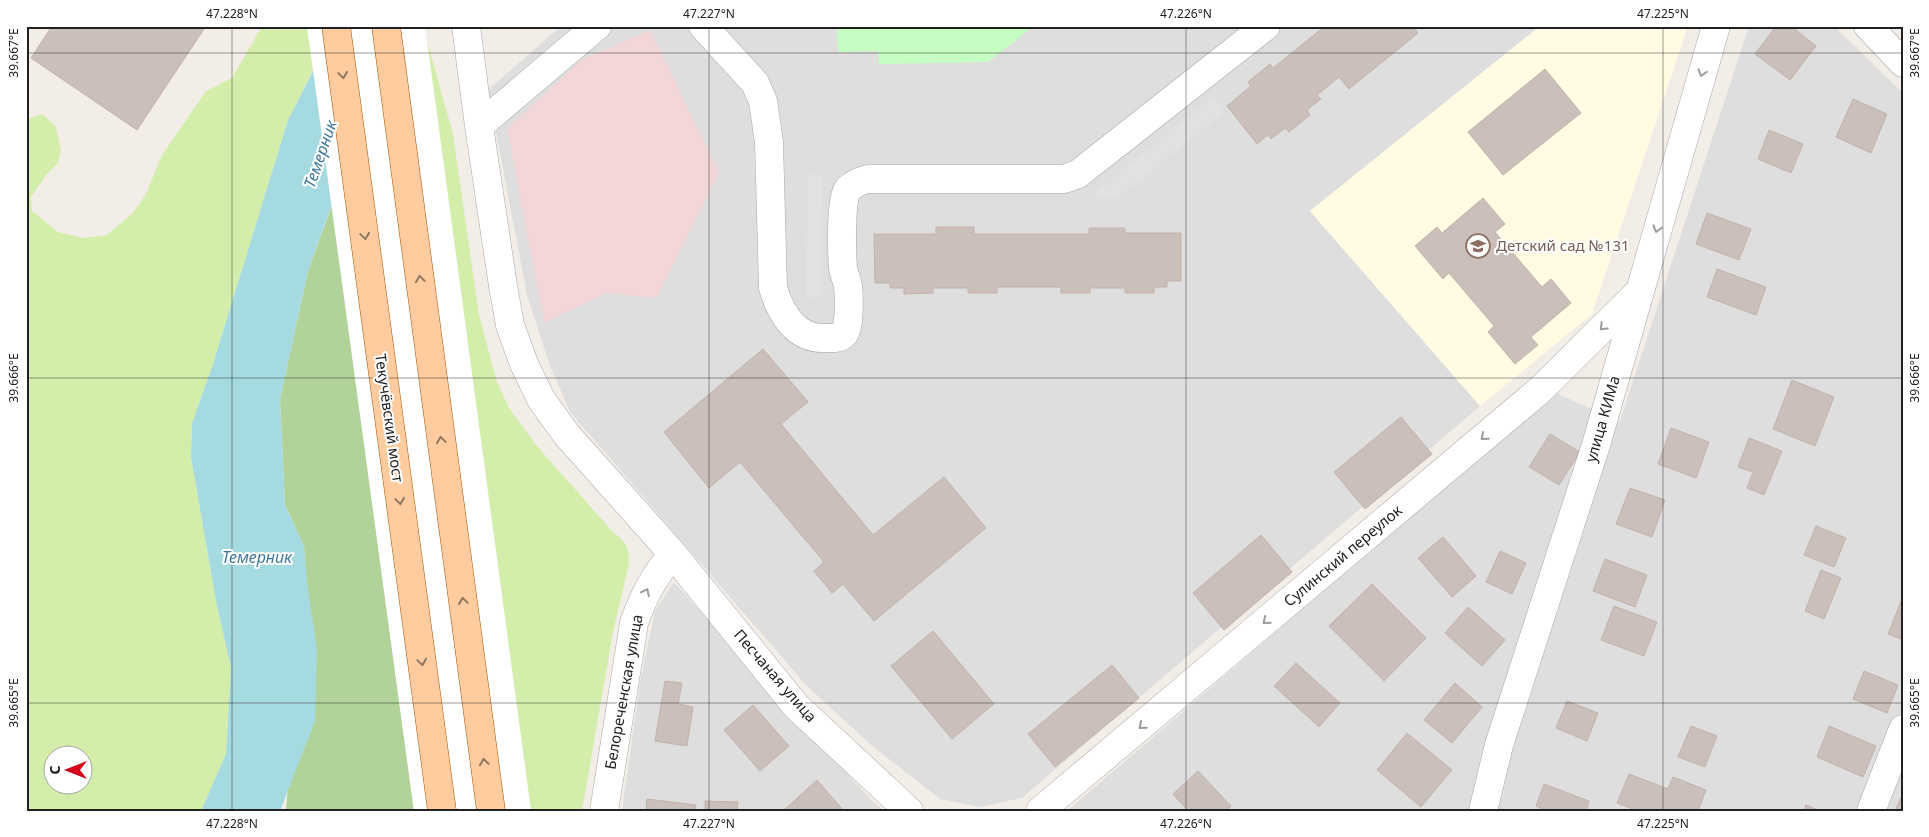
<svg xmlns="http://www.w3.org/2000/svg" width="1929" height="837" font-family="'Noto Sans',sans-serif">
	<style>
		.residential { fill: #dfdede }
		.commercial { fill: #f3d6d8 }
		.education { fill: #fffce3 }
		.grass { fill: #d3eeab; fill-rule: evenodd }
		.forest { fill: #b1d39a }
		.park { fill: #c5fdc3 }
		.parking { fill: #e1e1e1 }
		.water { fill: #a6dae1 }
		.pier { fill: #fff }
		.building { fill: #cabfba; stroke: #c4b2a8 }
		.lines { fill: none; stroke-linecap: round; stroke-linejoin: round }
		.minor-casing { stroke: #a8a8a8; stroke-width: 29 }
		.major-casing { stroke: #9e5800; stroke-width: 29 }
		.minor { stroke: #fff; stroke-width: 28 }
		.major { stroke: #ffcb9f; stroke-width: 28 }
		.oneway { stroke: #9b9b9b }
		.oneway2 { stroke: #907660 }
		.ticks { fill: none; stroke: #212121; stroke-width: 1; stroke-opacity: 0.45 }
		.labels { text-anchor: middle; stroke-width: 4; stroke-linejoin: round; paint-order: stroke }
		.education-label { font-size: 15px; fill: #785e54; stroke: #fff; text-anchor: start }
		.street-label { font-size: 15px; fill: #212121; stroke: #fff }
		.water-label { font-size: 16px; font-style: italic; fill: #3f7a9e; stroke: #fff }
		.neatline { fill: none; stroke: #212121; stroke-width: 2 }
		.ticks-label { font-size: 12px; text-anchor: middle; fill: #212121 }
	</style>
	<rect width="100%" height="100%" fill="#f2ede7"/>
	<path class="residential" d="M561 26H1540L1310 211 1480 406 1022 798 980 807 940 799 871 745 806 685 570 412 549 363 527 295 488 90Z
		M1749 26H1834L1903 93V811H1067L1250 654 1551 391 1620 421Z
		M674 582 870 799 884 811H622L641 677 655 611Z"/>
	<path class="commercial" d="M650 30 719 172 657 298 606 293 544 323 507 129 581 60Z"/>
	<path class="education" d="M1540 26H1688L1592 314 1480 406 1310 211Z"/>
	<path class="grass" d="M262 26H307L313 70 288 120 212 367 192 423 191 457 216 601 231 668 226 754 201 811H26V120L42 114 56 127 61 150 58 163 46 175 31 197 32 211 58 232 83 238 107 235 133 213 145 196 162 155 206 91 232 78ZM52 754H82V784H52Z
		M427 41 453 134 479 315 497 382 509 408 536 445 613 532C627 543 629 547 629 564L613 632 582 811H531Z"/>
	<path class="forest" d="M332 205 414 811H286L288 787 315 721 304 546 285 505 280 399 308 271Z"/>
	<path class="park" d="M837 26H1034L988 62 879 64 878 51 838 52Z"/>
	<path class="parking" d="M1211 97 1224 113 1120 196H1092Z
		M807 174H822L821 298H806Z"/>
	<path class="water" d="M336 26H396L308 271 280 399 285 505 304 546 307 583 317 649 315 721 280 811H201L226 754 231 668 216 601 191 457 192 423 212 367 288 120Z"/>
	<path class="pier" d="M307 26H425L531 811H414Z"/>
	<path class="building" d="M52 26H206L137 130 31 58Z
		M1325 26H1413L1418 33 1349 89 1339 77 1317 95 1321 99 1307 110 1310 115 1289 132 1285 128 1271 139 1268 135 1257 144 1227 106 1251 86 1248 82 1270 64 1273 68Z
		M1776 26H1791L1816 46 1790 80 1755 54Z
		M1545 69 1581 113 1503 175 1468 132Z
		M1853 99 1887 114 1871 153 1836 137Z
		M1769 130 1803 144 1791 173 1758 159Z
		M1483 198 1505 224 1495 232 1542 287 1551 279 1571 303 1531 337 1538 345 1515 364 1488 332 1494 326 1449 273 1443 279 1415 246 1437 227 1442 233Z
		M1707 213 1751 229 1739 260 1696 244Z
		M936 227H974V234H1089V228H1125V233H1181V281H1167V287H1154V293H1125V288H1090V293H1061V287H997V293H968V288H933V293L904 294V288H890V283H875L874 234H936Z
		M1717 269 1766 287 1756 315 1707 297Z
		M763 349 808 402 781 424 873 535 944 477 986 528 874 621 843 584 832 593 814 571 824 562 740 462 709 488 664 432Z
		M1792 380 1834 397 1815 446 1773 429Z
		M1401 417 1432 454 1365 509 1334 472Z
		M1671 428 1709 442 1696 478 1658 464Z
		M1550 434 1580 452 1559 485 1529 467Z
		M1749 438 1782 451 1764 495 1747 488 1753 472 1738 467Z
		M1630 488 1665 500 1652 537 1616 524Z
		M1816 526 1846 538 1834 567 1804 555Z
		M1261 535 1292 572 1224 630 1193 593Z
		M1443 537 1476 576 1452 597 1418 558Z
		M1500 551 1526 563 1512 594 1486 582Z
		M1605 559 1647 575 1635 607 1593 591Z
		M1821 570 1841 578 1824 619 1805 611Z
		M1372 584 1426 638 1384 681 1329 626Z
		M1902 599H1903V640L1888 634Z
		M1614 606 1657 622 1644 656 1601 640Z
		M1468 607 1505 640 1482 666 1445 633Z
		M933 631 994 704 952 739 891 666Z
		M1296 663 1340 703 1319 727 1274 686Z
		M1112 665 1139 698 1055 767 1028 734Z
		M1864 671 1898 685 1887 713 1853 699Z
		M665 681 682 683 678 704 693 707 687 746 655 741Z
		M1455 683 1482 707 1452 743 1424 720Z
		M1567 701 1598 713 1587 741 1556 728Z
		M753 705 789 746 760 771 724 730Z
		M1691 726 1717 736 1705 767 1678 757Z
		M1829 726 1876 746 1863 777 1817 757Z
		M1407 733 1452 770 1421 807 1377 770Z
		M1198 771 1231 806 1227 811H1188L1173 794Z
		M1629 774 1668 789 1673 777 1706 790 1698 811H1638L1617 803Z
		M817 780 844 811H783Z
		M1544 784 1589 801 1586 811H1547L1536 806Z
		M1903 793V811H1895Z
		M647 799 696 805 695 811H646Z
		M705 801 738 802 737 811H705Z
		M1806 805 1820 811H1804Z"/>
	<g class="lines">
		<g class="minor-casing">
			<path id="minor" d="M466 26 479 126 503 286 510 325 524 364 541 399 566 434 673 554 796 706 909 811
				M703 26 755 83 763 101 769 142 773 288C781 314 796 340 826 338 832 338 839 339 844 334 850 328 849 295 848 286 847 280 844 274 843 268 842 254 840 198 848 189 854 183 860 181 868 179H1064L1078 174 1266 26
				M1868 26 1903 63
				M479 126 597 26
				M604 811 634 623C644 595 654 576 673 554
				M1040 811 1540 390 1637 294
				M1483 811 1499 745 1596 445 1716 26
				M1871 811 1903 729"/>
		</g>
		<g class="major-casing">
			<path id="major" d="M336 26 442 811
				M386 26 491 811"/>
		</g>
		<use href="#minor" class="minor"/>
		<use href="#major" class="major"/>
	</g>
	<defs><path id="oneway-chevron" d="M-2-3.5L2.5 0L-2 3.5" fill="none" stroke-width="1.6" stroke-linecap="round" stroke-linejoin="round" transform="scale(1.25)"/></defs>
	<g class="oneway">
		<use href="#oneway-chevron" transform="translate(1702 73) rotate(106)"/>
		<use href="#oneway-chevron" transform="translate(1657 229) rotate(106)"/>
		<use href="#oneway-chevron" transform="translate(1603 327) rotate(136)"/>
		<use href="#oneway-chevron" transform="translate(1484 437) rotate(140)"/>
		<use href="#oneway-chevron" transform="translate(646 592) rotate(-64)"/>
		<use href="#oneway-chevron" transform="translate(1266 621) rotate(140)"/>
		<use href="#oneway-chevron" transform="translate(1142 726) rotate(140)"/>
	</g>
	<g class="oneway2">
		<use href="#oneway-chevron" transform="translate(343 75) rotate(82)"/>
		<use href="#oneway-chevron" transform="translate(365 236) rotate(82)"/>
		<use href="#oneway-chevron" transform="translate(420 279) rotate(-98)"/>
		<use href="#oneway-chevron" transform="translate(441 440) rotate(-98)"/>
		<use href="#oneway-chevron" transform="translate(400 501) rotate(82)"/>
		<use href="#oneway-chevron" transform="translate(463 601) rotate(-98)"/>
		<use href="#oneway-chevron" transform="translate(422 662) rotate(82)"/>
		<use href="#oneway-chevron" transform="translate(484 762) rotate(-98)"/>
	</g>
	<path class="ticks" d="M232 26V811M709 26V811M1186 26V811M1663 26V811M26 53H1903M26 378H1903M26 703H1903"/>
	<defs>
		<g id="school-ring" transform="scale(1.25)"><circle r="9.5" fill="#fff" stroke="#8d6e63" stroke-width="1.5"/><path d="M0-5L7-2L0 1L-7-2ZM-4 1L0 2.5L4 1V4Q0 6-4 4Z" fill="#8d6e63"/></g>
	</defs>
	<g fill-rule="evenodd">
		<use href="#school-ring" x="1478" y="246"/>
	</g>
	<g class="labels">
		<g class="education-label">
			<text x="1496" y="251">Детский сад №131</text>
		</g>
		<g class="street-label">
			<text transform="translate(389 418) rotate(82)" y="5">Текучёвский мост</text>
			<text transform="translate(1603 419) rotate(-74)" y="5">улица КИМа</text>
			<text transform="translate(1343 556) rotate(-40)" y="5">Сулинский переулок</text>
			<text transform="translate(775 676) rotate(49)" y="5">Песчаная улица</text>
			<text transform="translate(624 692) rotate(-80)" y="5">Белореченская улица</text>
		</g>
		<g class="water-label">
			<text transform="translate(320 154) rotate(-71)" y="6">Темерник</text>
			<text x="257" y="563">Темерник</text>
		</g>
	</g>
	<rect width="1929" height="837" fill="none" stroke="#ffffff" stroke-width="55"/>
	<g transform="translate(68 770) rotate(270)"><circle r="24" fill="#ffffff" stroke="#a6a6a6"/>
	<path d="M0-4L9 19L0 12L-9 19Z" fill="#d20018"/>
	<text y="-8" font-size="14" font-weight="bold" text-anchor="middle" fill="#212121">С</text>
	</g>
	<rect x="28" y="28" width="1874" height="782" class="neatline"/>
	<g class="ticks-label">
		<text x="232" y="18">47.228°N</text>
		<text x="709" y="18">47.227°N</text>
		<text x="1186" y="18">47.226°N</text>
		<text x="1663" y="18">47.225°N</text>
		<text transform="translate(1915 53) rotate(-90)" y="4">39.667°E</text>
		<text transform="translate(14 53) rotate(-90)" y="4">39.667°E</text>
		<text transform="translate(1915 378) rotate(-90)" y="4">39.666°E</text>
		<text transform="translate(14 378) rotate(-90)" y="4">39.666°E</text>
		<text transform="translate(1915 703) rotate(-90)" y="4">39.665°E</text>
		<text transform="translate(14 703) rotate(-90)" y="4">39.665°E</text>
		<text x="232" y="828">47.228°N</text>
		<text x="709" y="828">47.227°N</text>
		<text x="1186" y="828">47.226°N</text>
		<text x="1663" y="828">47.225°N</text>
	</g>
</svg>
